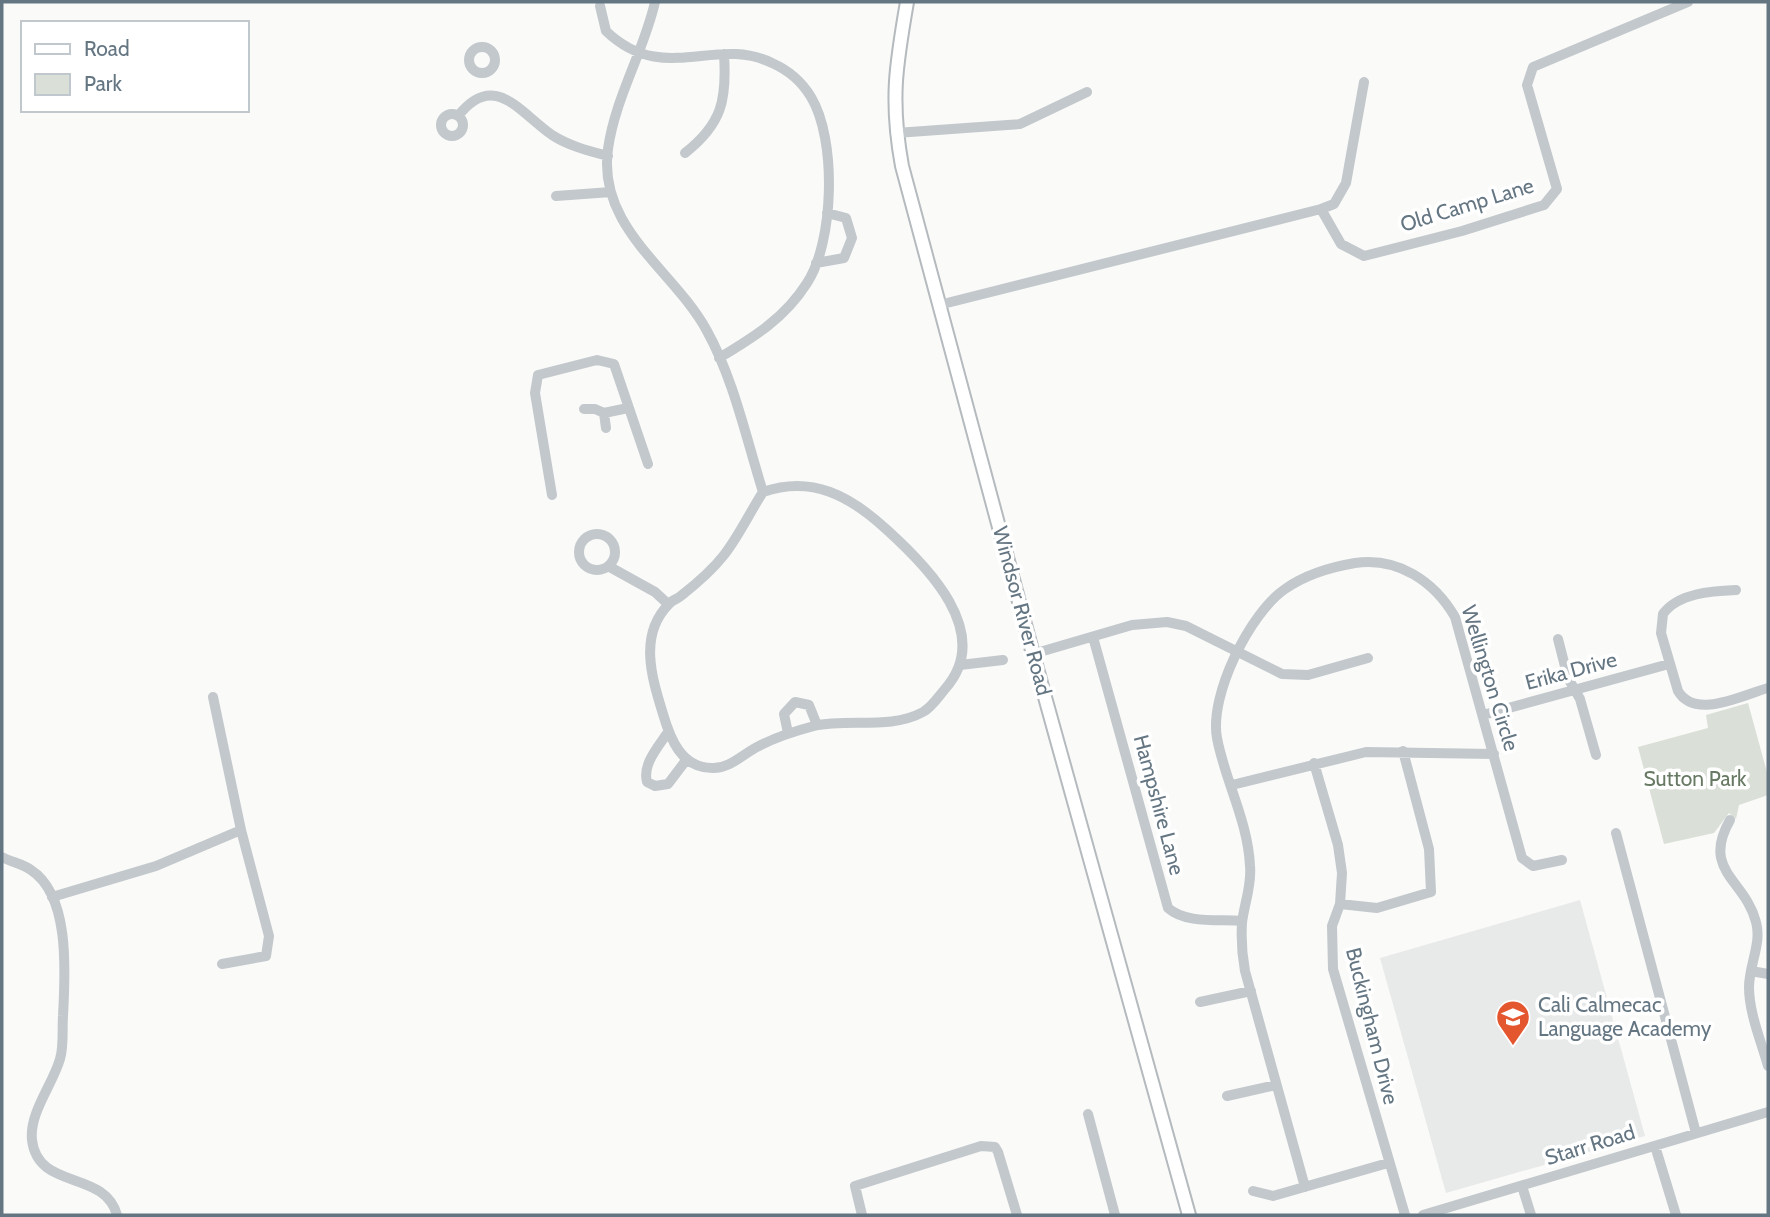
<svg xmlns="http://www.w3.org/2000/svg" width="1770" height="1217" font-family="Cabin,sans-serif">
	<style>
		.built { fill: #e8e9e9 }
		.green { fill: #dadfd7 }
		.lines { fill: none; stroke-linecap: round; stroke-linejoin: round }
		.major-casing { stroke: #b5babe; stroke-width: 16 }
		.minor { stroke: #c3c8cc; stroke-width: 10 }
		.major { stroke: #fff; stroke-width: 12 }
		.labels { text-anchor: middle; stroke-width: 7; stroke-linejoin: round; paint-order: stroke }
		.street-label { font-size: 21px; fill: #657683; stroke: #fff }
		.park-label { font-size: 21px; fill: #687a64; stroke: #fff }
		.poi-label { font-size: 21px; fill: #657683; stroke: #fff; text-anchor: start }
	</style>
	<rect width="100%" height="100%" fill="#fafaf8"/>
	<path class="built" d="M1580 900 1645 1136 1446 1193 1380 958Z"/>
	<path class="green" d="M1748 703 1768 776V795L1739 805 1736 819 1729 813 1714 833 1664 844 1638 747 1708 728 1706 715Z"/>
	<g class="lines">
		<g class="major-casing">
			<path id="major" d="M907 2C896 65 890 101 902 166L1033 654 1189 1215"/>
		</g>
		<path class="minor" d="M655 2C644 51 615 98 608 149 597 228 674 270 707 331 734 380 746 438 763 492 812 475 850 496 886 529 926 565 995 633 945 689 939 696 932 707 923 712 890 730 849 718 814 726 795 731 776 737 759 746 744 753 730 769 712 768 681 768 670 738 663 714 652 678 638 635 669 604 672 600 678 599 682 595 696 584 713 569 724 555 739 536 750 512 763 492
			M600 6 606 31C663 86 715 35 772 63 788 70 802 82 811 97 837 140 834 242 807 283 785 318 754 337 719 358
			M469 60a13 13 0 1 1 26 0a13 13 0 1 1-26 0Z
			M441 125a11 11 0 1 1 22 0a11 11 0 1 1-22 0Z
			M458 116C494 70 519 112 552 135 569 146 589 151 608 156
			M896 133 1020 124 1087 92
			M685 153C722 124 727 100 724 54
			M556 196 611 192
			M1321 209 1334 204 1346 183 1364 82
			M816 263 844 258 852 238 846 218 827 213
			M939 305 1321 209 1341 244 1364 256 1462 231 1544 205 1557 189 1527 85 1533 67 1688 2
			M584 409H595L604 413
			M606 428 604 413 628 408
			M552 495 535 393 538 375 597 360 614 364 648 464
			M579 552a18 18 0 1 1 36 0a18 18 0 1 1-36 0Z
			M608 566 655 592 668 604
			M1736 590C1712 591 1678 593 1663 614L1661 633 1678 691C1695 720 1742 695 1768 688
			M1093 637 1168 908C1186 924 1219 919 1242 921
			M1558 639 1568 678 1580 699 1596 755
			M1033 654 1132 625 1167 622 1186 626 1282 674 1308 675 1368 658
			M960 665 1003 660
			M1483 715 1669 664
			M668 732C659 746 642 764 647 782L655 786 668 784 687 759
			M788 733 784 714 795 702 809 705 817 725
			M1314 763 1338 845 1342 873 1340 904 1332 926 1333 969 1405 1215
			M1232 785 1366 752 1494 754
			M1730 820C1701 871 1745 879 1756 922 1762 943 1749 965 1749 987 1749 1013 1761 1041 1768 1066
			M1616 833 1696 1133
			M2 857C11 862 23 864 31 870 71 896 65 975 63 1016 62 1030 64 1046 60 1059 53 1084 29 1113 32 1140 38 1191 104 1169 117 1215
			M52 897 156 866 241 830 213 697
			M1340 904 1377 908 1431 892 1429 849 1403 751
			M222 964 266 956 269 936 241 830
			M1751 971 1768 974
			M1200 1002 1251 991
			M1227 1096 1276 1085
			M1088 1114 1115 1215
			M1655 1146 1676 1215
			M1522 1186 1531 1215
			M1305 1187 1245 971C1242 955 1241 940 1242 923 1244 904 1252 886 1250 866 1248 821 1225 781 1217 738 1209 695 1250 613 1285 589 1305 575 1331 567 1355 563 1398 557 1434 581 1455 617L1522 858 1533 866 1562 860
			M1253 1191 1273 1196 1388 1163
			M862 1215 855 1186 981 1146 995 1147 998 1152 1017 1215
			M1423 1215 1768 1112"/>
		<use href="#major" class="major"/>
	</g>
	<defs>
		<g id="school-pin" transform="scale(1.75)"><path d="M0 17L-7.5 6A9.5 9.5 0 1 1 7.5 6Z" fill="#e4572e" stroke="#fff"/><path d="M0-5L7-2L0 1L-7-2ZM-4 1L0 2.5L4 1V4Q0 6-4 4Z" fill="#fff"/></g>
	</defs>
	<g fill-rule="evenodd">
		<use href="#school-pin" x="1513" y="1017"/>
	</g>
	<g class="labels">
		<g class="street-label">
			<text transform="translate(1467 205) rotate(-17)" y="7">Old Camp Lane</text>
			<text transform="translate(1022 611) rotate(75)" y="7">Windsor River Road</text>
			<text transform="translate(1571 671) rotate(-15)" y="7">Erika Drive</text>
			<text transform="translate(1490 678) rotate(73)" y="7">Wellington Circle</text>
			<text transform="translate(1159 805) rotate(75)" y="7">Hampshire Lane</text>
			<text transform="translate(1372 1026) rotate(76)" y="7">Buckingham Drive</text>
			<text transform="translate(1590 1145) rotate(-17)" y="7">Starr Road</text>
		</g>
		<g class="park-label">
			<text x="1695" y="786">Sutton Park</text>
		</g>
		<g class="poi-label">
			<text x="1538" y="1012">Cali Calmecac<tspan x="1538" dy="24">Language Academy</tspan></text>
		</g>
	</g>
	<rect width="1770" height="1217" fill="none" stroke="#657683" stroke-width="7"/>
	<rect x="21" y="21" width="228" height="91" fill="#ffffff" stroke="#c1c8cd" stroke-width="2"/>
	<rect x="35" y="44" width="35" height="10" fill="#ffffff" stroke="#c1c8cd" stroke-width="2"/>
	<text x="84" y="56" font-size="21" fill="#657683">Road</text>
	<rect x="35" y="74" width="35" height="21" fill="#dadfd7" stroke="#c1c8cd" stroke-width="2"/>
	<text x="84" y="91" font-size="21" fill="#657683">Park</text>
</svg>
